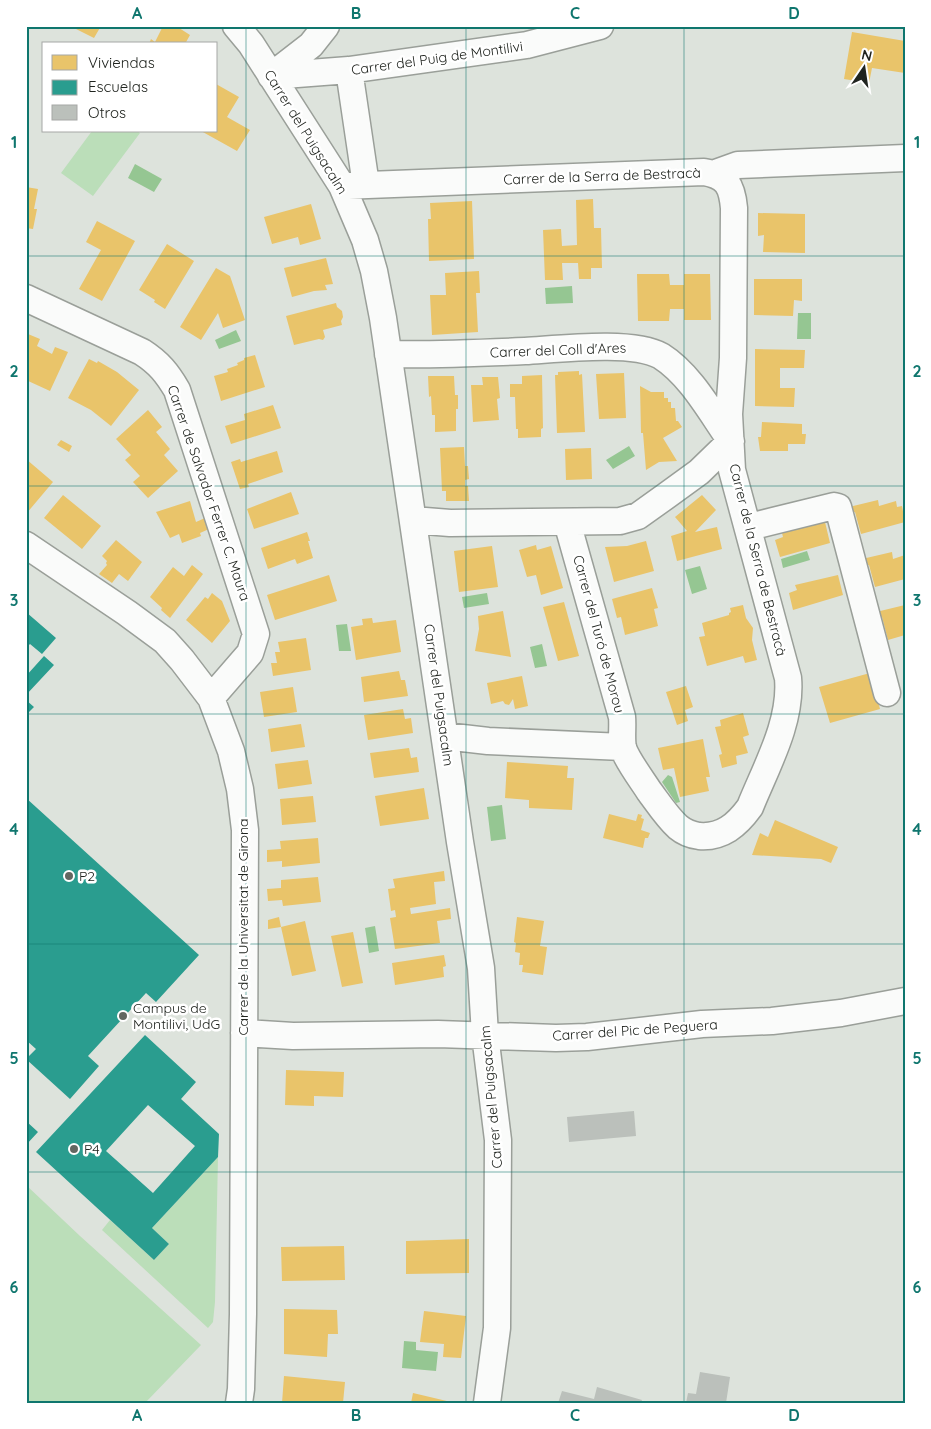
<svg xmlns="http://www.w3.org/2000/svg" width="931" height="1429" font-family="Quicksand,sans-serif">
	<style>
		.green { fill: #bbdeb9 }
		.water { fill: #95c692 }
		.homes { fill: #e9c46a }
		.schools { fill: #2a9d8f; fill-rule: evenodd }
		.building { fill: #bbc0bb }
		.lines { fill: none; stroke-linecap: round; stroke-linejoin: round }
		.minor-casing { stroke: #9a9f99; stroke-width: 29 }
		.minor { stroke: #fafbfa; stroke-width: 26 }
		.grid { fill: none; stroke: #0f766e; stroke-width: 1; stroke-opacity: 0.55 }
		.poi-dot { fill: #626761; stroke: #fff; stroke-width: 2 }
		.labels { text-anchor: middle; stroke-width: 5; stroke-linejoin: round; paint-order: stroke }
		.street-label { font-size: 14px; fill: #20241f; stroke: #fff }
		.poi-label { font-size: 14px; fill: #20241f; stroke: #fff; text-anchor: start }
		.neatline { fill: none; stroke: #0f766e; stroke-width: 2 }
		.grid-label { font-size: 16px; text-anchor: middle; font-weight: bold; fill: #0f766e }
	</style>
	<rect width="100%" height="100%" fill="#dde3dc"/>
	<path class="green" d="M92 131H137L140 133 93 196 61 173Z
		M218 1157 215 1302 213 1322 208 1328 102 1230 110 1220 154 1260 169 1244 152 1228Z
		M26 1185 80 1236 201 1345 145 1403H26Z"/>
	<path class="water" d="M135 164 162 179 154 192 128 178Z
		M572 286 573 303 546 304 545 288Z
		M798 313H811V339H797Z
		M236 330 241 341 219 349 215 340Z
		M629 446 635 456 613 469 606 460Z
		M807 551 810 560 783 568 781 559Z
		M700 566 707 589 692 594 685 570Z
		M487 593 489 604 464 608 462 597Z
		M347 624 351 651H339L336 625Z
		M542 644 547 666 535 668 530 647Z
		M668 775 672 777 680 802 676 803 662 782Z
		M502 805 506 839 491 841 487 807Z
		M375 926 379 951 369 953 365 928Z
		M404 1341 416 1342V1350L438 1352 436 1371 402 1368Z"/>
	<path class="homes" d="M70 26H101L94 38Z
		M163 26H176L190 35 185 44H149L151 39 155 42Z
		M381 26H425V29H381Z
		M852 32 905 41V73L872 68 869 83 844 79Z
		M216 84 239 97 227 117 250 130 237 151 201 131H216Z
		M26 187 38 189 34 209H37L33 229 26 228Z
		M593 199 594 228H601L602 268H591V279H579L578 263H562L563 280H545L543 230 561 229 562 246 577 245 576 200Z
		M472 201 474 259 429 261 428 219H431L430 203Z
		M311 204 321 239 300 245 298 237 272 244 264 217Z
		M758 213 805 214V253L763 252 764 235 758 236Z
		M97 221 135 241 102 301 79 289 101 250 86 242Z
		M167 244 194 261 165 309 154 302 155 300 139 290Z
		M326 258 333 284 325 285 327 290 314 291 292 297 284 268Z
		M216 268 230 276 245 320 223 328 218 313 201 340 180 327Z
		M479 271 480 293H476L478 332 432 335 430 295H446L445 273Z
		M637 274H669L670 285H684V274H710L711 320H684V309H670L669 321H638Z
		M754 279H802V301L794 300 793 316 754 315Z
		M336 303 337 307 342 311 343 317 341 321 342 325 323 330 325 337 323 340 319 339 294 345 286 316Z
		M28 334 40 339 37 346 52 354 55 347 68 352 50 391 26 380V338Z
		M755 349 805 350 804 368H780V388H795L794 407 755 406Z
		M255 355 265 387 221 401 214 376 228 372 227 369 238 365 237 363 244 360V358Z
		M89 359 97 363 98 361 117 372 139 390 111 426 91 410 68 398Z
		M579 371V375L582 374 585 432 557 433 555 375H558V372Z
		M624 373 626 418 599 419 596 374Z
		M542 375 543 428 541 429V437L518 438V429H516L515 397H510V384H522V376Z
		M428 376H454L455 395H458V409H456V431L435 432V415H432L431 396 429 397Z
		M482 377H498L500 398 497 399 499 420 473 422 471 385H483Z
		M640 386 651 392H664V398H668V402H671V408H675L676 421H678L682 427 663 438 677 461 659 462 646 470 643 433H641Z
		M273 405 281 428 231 444 225 426 245 420 244 414Z
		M148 410 162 427 156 432 170 449 164 455 178 471 148 498 133 482 140 476 125 460 131 455 116 439Z
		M762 422 802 424V434H806L805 444H788V451H760L758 437H761Z
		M61 440 72 446 69 452 57 445Z
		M464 447 465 466H468L469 479 465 480V486H468L469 501H446V491H442L440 448Z
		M591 448 592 479 566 480 565 449Z
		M277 451 283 472 248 484 249 487 240 489 231 462 240 459 241 462Z
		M26 459 53 482 26 514Z
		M291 492 299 514 254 529 247 509Z
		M63 495 101 526 82 549 44 518Z
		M702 495 716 510 695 532 717 527 722 549 677 561 671 536 687 531 675 517Z
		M878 500 879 506 896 501 897 507 902 506 905 522 861 534 855 512 851 513 849 507Z
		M190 501 196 522 205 518 209 529 200 533 201 536 182 543 179 534 170 538 156 512Z
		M825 522 830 543 780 557 775 540 783 537 782 533Z
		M307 532 310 541H308L313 558 297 564 295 559 268 569 261 548Z
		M116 540 142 562 128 581 119 574 112 583 99 574 107 565 106 563 107 561 102 556Z
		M646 541 654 571 614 582 605 547 627 546Z
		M536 545 537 550 551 546 563 588 541 595 536 575 527 577 519 550Z
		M492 546 498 587 459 592 454 551Z
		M892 552 893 559 905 555V579L875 587 869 565 864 566 862 559Z
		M192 565 203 574 170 618 161 610 162 608 150 597 173 567 184 576Z
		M329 575 337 601 275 620 267 595Z
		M838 575 843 595 793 610 789 593 797 590 795 585Z
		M652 588 658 608 654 609 658 626 625 635 621 617 617 618 612 599Z
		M212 593 222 601 230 621 212 643 186 620 205 597 208 599Z
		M564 602 579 656 558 661 543 607Z
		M743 605 746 618 753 628 752 640 757 660 745 663 743 656 707 666 699 637 705 636 702 623 729 615V613L731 612 730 608Z
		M905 605V635L888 640 882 617 878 619 876 612Z
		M503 611 511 657 475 651 479 629 478 616Z
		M372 618 373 623 396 620 401 652 356 660 351 627 363 625 362 619Z
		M306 638 311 670 273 676 271 663H277L275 652H280L278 642Z
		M399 671 401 680H405L408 696 364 702 361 677Z
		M870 673 880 709 830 723 819 687Z
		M522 676 528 706 515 709 513 699 509 705 505 704 503 701 491 704 487 683Z
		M686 686 693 707 685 710 688 721 677 725 666 692Z
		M293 687 297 712 264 717 260 692Z
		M403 709 405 719 411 718 413 733 368 740 364 715Z
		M743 713 749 735 743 737 748 753 736 756 737 764 722 768 719 755 722 754 715 727 721 726 720 720Z
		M301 724 305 747 271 752 268 729Z
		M703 739 710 777H706L709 791 680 797 674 768 663 770 658 748Z
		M409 748 411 758 417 757 419 772 374 778 370 753Z
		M308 760 312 784 278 789 275 764Z
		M507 762 568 766 567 778H574L572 810 529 808V800L505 798Z
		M424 788 429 819 380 826 375 796Z
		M313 796 316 822 282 825 280 799Z
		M609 814 636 821 638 814 642 815 641 818 644 819 641 830 650 833 648 838H645L643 848 603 838Z
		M775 820 838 847 831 863 821 859 752 855 760 833 768 837Z
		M318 838 320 863 282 867V861L267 862V850L281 849 280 841Z
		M444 871 445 881 434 882 436 904 410 908 411 914 450 908 451 919 437 921 440 943 395 949 390 918 396 917 395 910 391 911 388 889 395 888 393 879Z
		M318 877 321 902 283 906 282 900 268 901 267 889 281 888V880Z
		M279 917 281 927 268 929V920Z
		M517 917 544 921 540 946 547 947 543 975 522 972 523 965H519L520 953 515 952 516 943 514 942Z
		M305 921 316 971 292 976 281 927Z
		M353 932 363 983 342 987 331 936Z
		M444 955 446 966 443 967 444 977 395 985 392 963Z
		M286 1070 344 1072 343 1097 314 1096V1106L285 1105Z
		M469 1239V1273L406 1274V1241Z
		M344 1246 345 1280 282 1281 281 1247Z
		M284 1309 337 1310 338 1334H328L327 1357 284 1354Z
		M424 1311 466 1316 461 1358 443 1357 444 1344 420 1342Z
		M284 1376 345 1382 343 1403H282Z
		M413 1393 451 1402V1403H411Z"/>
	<path class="schools" d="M26 612 56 638 42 654 30 644 26 648Z
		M44 656 54 665 26 695V676Z
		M26 700 34 707 26 715Z
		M26 798 199 955 156 1002 146 993 88 1056 99 1066 70 1099 26 1059 36 1049 26 1040Z
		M145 1035 196 1082 181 1099 219 1134 218 1157 152 1228 169 1244 154 1260 36 1152ZM148 1105 195 1146 153 1193 106 1151Z
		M26 1121 38 1132 26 1145Z"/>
	<path class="building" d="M634 1111 636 1136 569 1142 567 1117Z
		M700 1372 730 1377 726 1403H686L688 1393 696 1394Z
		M597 1387 642 1400 641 1403H558L562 1391 594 1399Z"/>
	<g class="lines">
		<g class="minor-casing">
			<path id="minor" d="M236 26 251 44 342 186 365 240 374 271 383 318 460 842 481 968 485 1035 498 1140 497 1328 487 1403
				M349 70 366 185
				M271 76 349 70 527 45 600 26
				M271 76 311 45 326 26
				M713 174 738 165 905 158
				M342 186 704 172C727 176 732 186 734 208L733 358 729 414 732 470 788 678C792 722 766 767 750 807 737 825 722 838 699 836 692 835 684 832 678 827 667 817 658 803 649 791 642 780 627 760 623 748 621 739 623 726 622 717L567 522
				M26 298 142 352C159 363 167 373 177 390L256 634 250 653 211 698
				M388 354C434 355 480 353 525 351 559 349 633 340 661 356 691 375 711 413 731 441L699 472 666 496 638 516 620 521 450 523 413 520
				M749 527 834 506 838 507 887 693
				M26 545 127 613 165 641 182 660 211 698 231 751 240 789 245 830 243 1314 241 1389 239 1403
				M445 736 488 741 623 747
				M244 1033 293 1036 438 1034 556 1038 587 1037 702 1024 772 1021 841 1013 905 1001"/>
		</g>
		<use href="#minor" class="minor"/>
	</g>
	<path class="grid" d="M246 26V1403M466 26V1403M684 26V1403M26 256H905M26 486H905M26 714H905M26 944H905M26 1172H905"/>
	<g class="poi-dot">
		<circle cx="69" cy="876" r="5"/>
		<circle cx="123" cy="1016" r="5"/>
		<circle cx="74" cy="1149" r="5"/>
	</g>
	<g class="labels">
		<g class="street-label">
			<text transform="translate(437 58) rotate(-8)" y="5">Carrer del Puig de Montilivi</text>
			<text transform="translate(306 132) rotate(58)" y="5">Carrer del Puigsacalm</text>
			<text transform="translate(602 176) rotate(-2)" y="5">Carrer de la Serra de Bestracà</text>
			<text transform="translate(558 350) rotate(-2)" y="5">Carrer del Coll d'Ares</text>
			<text transform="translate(209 493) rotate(71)" y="5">Carrer de Salvador Ferrer C. Maura</text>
			<text transform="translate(758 560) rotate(76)" y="5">Carrer de la Serra de Bestracà</text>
			<text transform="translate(599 634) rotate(75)" y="5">Carrer del Turó de Morou</text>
			<text transform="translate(439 695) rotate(82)" y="5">Carrer del Puigsacalm</text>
			<text transform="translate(243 927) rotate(-90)" y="5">Carrer de la Universitat de Girona</text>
			<text transform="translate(635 1030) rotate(-4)" y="5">Carrer del Pic de Peguera</text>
			<text transform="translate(491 1097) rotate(-95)" y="5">Carrer del Puigsacalm</text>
		</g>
		<g class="poi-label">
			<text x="79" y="881">P2</text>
			<text x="133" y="1013">Campus de<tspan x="133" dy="16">Montilivi, UdG</tspan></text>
			<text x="84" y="1154">P4</text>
		</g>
	</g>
	<rect width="931" height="1429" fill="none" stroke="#ffffff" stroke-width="55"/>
	<rect x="42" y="42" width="175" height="90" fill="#ffffff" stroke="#a6a7a5"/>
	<rect x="52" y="55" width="25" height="15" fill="#e9c46a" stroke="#a6a7a5"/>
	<text x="88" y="68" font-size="15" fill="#20241f">Viviendas</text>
	<rect x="52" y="80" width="25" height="15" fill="#2a9d8f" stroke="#a6a7a5"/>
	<text x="88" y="92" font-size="15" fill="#20241f">Escuelas</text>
	<rect x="52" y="105" width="25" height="15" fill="#bbc0bb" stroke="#a6a7a5"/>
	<text x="88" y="118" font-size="15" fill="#20241f">Otros</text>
	<g transform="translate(864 68) rotate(13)" stroke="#ffffff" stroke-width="4" paint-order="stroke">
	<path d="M0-4L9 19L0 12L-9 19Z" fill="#20241f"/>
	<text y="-8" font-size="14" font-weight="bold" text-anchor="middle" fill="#20241f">N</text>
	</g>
	<rect x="28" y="28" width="876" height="1374" class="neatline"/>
	<g class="grid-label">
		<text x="137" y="19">A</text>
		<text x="356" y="19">B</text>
		<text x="575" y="19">C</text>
		<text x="794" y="19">D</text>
		<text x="14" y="148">1</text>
		<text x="917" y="148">1</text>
		<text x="14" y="377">2</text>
		<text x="917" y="377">2</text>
		<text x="14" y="606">3</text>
		<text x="917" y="606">3</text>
		<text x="14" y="835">4</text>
		<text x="917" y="835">4</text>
		<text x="14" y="1064">5</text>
		<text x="917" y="1064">5</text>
		<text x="14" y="1293">6</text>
		<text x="917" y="1293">6</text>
		<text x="137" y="1421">A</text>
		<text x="356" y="1421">B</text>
		<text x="575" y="1421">C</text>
		<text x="794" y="1421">D</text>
	</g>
</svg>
